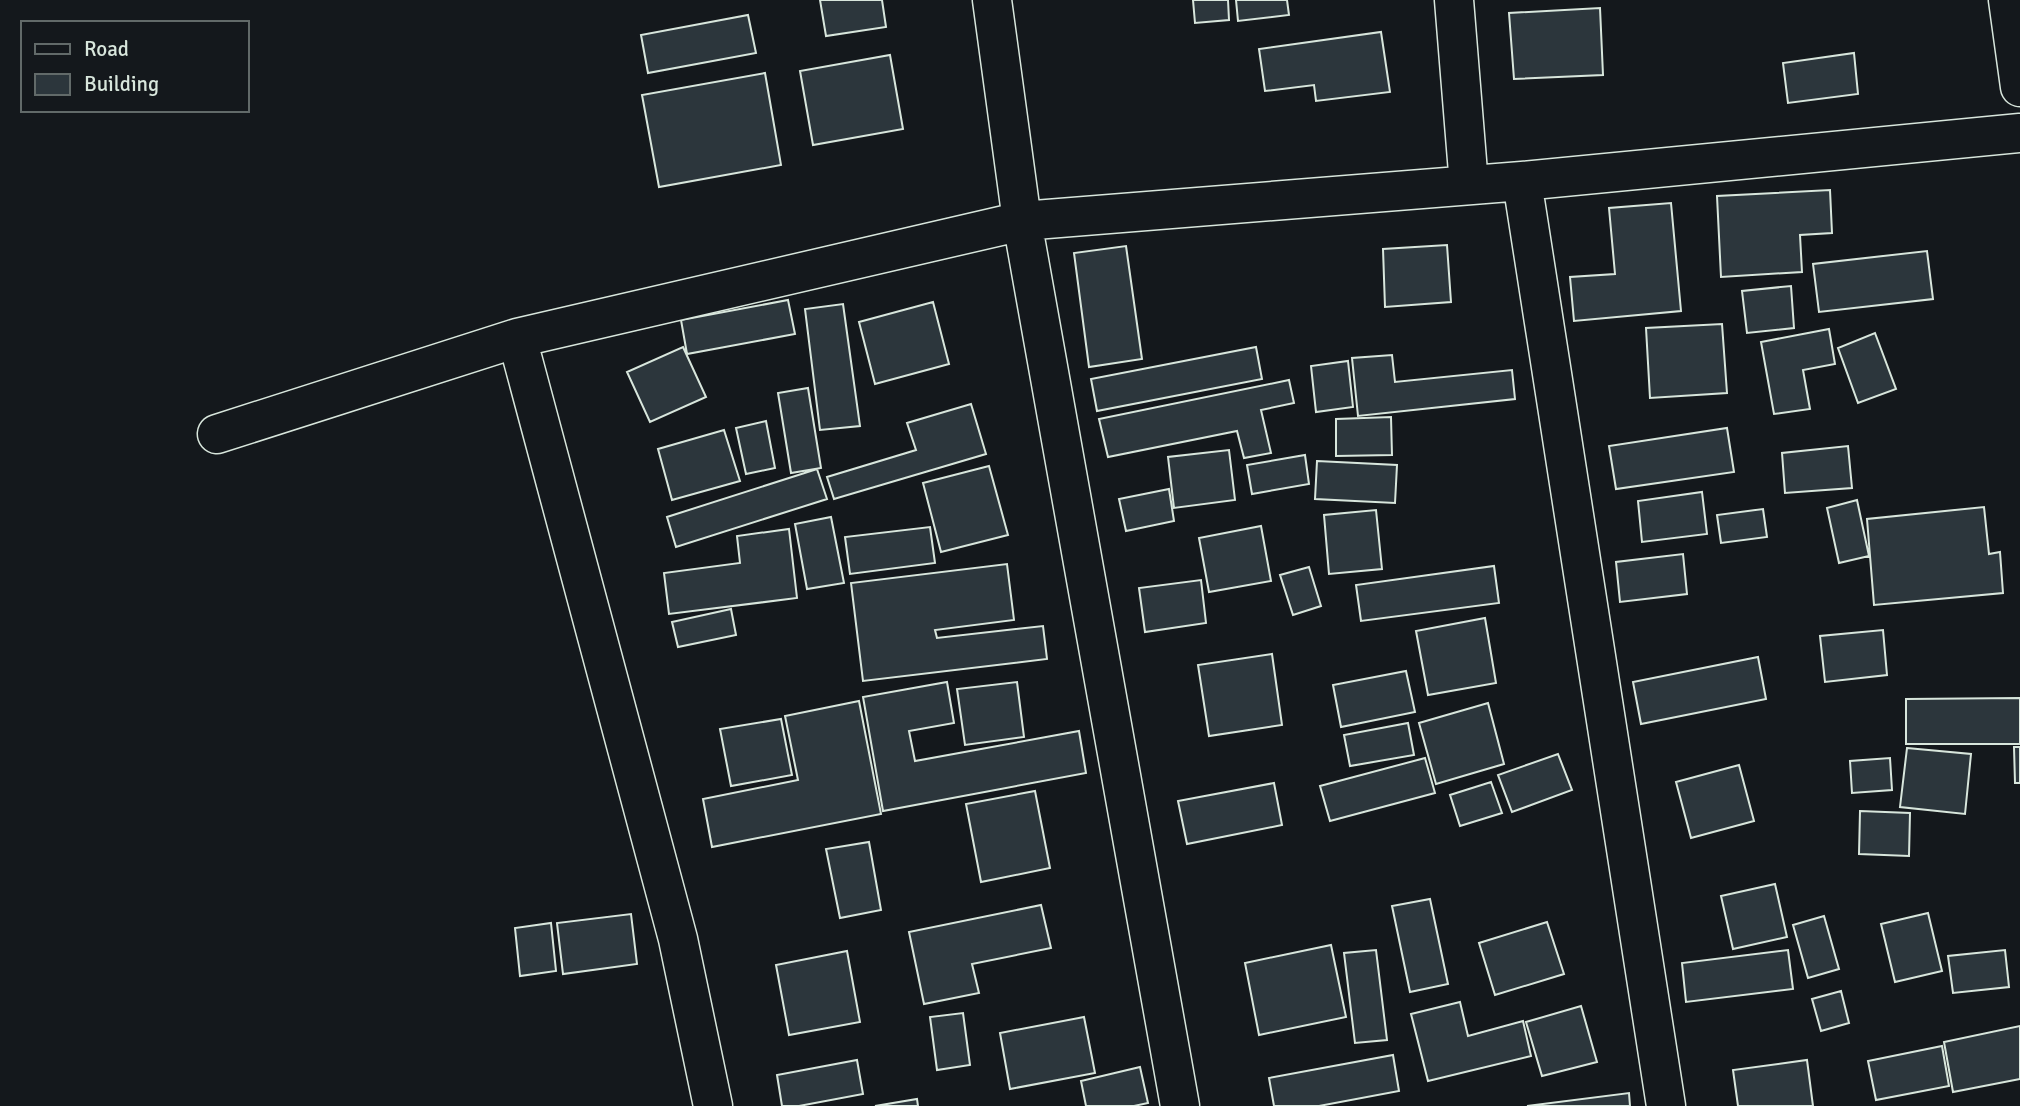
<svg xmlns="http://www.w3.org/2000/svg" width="2020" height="1106" font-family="Signika,sans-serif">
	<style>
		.building { fill: #2c363c; stroke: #d8e6dc; stroke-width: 2 }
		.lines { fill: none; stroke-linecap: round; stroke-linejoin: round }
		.minor-casing { stroke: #d8e6dc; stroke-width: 41 }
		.minor { stroke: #14181c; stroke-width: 38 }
	</style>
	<rect width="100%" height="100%" fill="#14181c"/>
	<path class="building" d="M820 0H882L886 27 826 36Z
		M1193 0H1228L1229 20 1195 23Z
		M1236 0H1287L1289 15 1238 21Z
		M1600 8 1603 75 1514 79 1509 13Z
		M748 15 756 53 648 73 641 35Z
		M1381 32 1390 92 1316 101 1314 85 1265 91 1259 49Z
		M1854 53 1858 94 1788 103 1783 63Z
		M890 55 903 129 813 145 800 71Z
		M765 73 781 165 659 187 642 95Z
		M1830 190 1832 233 1800 235 1802 272 1721 277 1717 196Z
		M1671 203 1681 311 1574 321 1570 277 1615 274 1609 208Z
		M1447 245 1451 302 1385 307 1383 249Z
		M1126 246 1142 359 1089 367 1074 253Z
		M1927 251 1933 299 1819 312 1813 264Z
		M1791 286 1794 328 1747 333 1742 291Z
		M788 300 795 334 687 354 681 320Z
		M933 302 949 364 875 384 859 322Z
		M843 304 860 426 820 430 805 309Z
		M1722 324 1727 393 1650 398 1646 328Z
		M1829 329 1835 364 1803 370 1810 409 1774 414 1761 342Z
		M1875 333 1896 389 1858 403 1838 348Z
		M683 347 706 397 650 422 627 372Z
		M1256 347 1262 379 1097 411 1091 379Z
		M1392 355 1395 382 1512 370 1515 399 1358 416 1352 358Z
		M1348 361 1353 407 1316 412 1311 366Z
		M1289 380 1294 403 1261 410 1271 453 1244 458 1237 431 1108 457 1099 419Z
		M808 388 821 468 791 473 778 393Z
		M971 404 986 454 834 499 827 477 916 450 907 423Z
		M1391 417 1392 455 1336 456V419Z
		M766 421 775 468 746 474 736 428Z
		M1727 428 1734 472 1616 489 1609 446Z
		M724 430 740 481 672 500 658 449Z
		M1848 446 1852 488 1785 493 1782 453Z
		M1229 450 1235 500 1174 508 1168 457Z
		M1305 455 1309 484 1252 494 1247 465Z
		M1317 461 1397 465 1395 503 1315 499Z
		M989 466 1008 535 941 552 923 483Z
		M817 469 827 499 676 547 667 517Z
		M1169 489 1174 521 1126 531 1119 499Z
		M1702 492 1707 534 1642 542 1638 501Z
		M1857 500 1869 556 1839 563 1827 508Z
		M1984 507 1989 554 2000 552 2003 593 1874 605 1867 519Z
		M1763 509 1767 537 1721 543 1717 515Z
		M1376 510 1382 569 1329 574 1324 515Z
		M831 517 844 583 807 589 795 524Z
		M1261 526 1271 581 1209 592 1199 538Z
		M930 527 935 563 850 574 845 537Z
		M789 529 797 598 669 614 664 573 740 563 737 536Z
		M1683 554 1687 594 1620 602 1616 562Z
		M1007 564 1014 620 935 630 937 638 1043 626 1047 659 863 681 851 583Z
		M1494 566 1499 603 1361 621 1356 585Z
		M1309 567 1321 606 1293 615 1280 575Z
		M1201 580 1206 623 1145 632 1139 588Z
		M731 609 736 635 678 647 672 622Z
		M1485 618 1496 683 1428 695 1416 631Z
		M1883 630 1887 675 1825 682 1820 636Z
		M1272 654 1282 725 1209 736 1198 665Z
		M1758 657 1766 699 1641 724 1633 682Z
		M1406 671 1415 712 1341 727 1333 685Z
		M947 682 954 723 909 731 915 761 1079 731 1086 773 883 811 863 697Z
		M1017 682 1024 737 965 745 957 689Z
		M2020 698V744H1906V699Z
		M859 701 881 814 712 847 703 799 798 780 785 716Z
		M1488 703 1504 764 1436 784 1419 723Z
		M781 719 792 775 731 786 720 729Z
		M1408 723 1414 755 1350 766 1344 735Z
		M2014 747H2020V783H2015Z
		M1907 748 1971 754 1965 814 1900 807Z
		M1558 754 1572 790 1512 812 1498 775Z
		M1425 758 1435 793 1330 821 1320 786Z
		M1890 758 1892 790 1852 793 1850 761Z
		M1739 765 1754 821 1691 838 1676 782Z
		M1491 782 1502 813 1460 826 1450 795Z
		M1274 783 1282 825 1187 844 1178 801Z
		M1035 791 1050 868 981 882 966 804Z
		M1860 811 1910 813 1909 856 1859 854Z
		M869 842 881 910 840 918 826 849Z
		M1775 884 1787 937 1733 949 1721 896Z
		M1430 899 1448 984 1410 992 1392 906Z
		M1041 905 1051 948 972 964 979 993 924 1004 909 932Z
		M1928 913 1942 971 1895 982 1881 924Z
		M631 914 637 964 563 974 557 923Z
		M1824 916 1839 969 1808 978 1793 925Z
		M1547 922 1564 974 1495 995 1479 943Z
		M551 923 556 971 520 976 515 928Z
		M1331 945 1346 1017 1259 1035 1245 963Z
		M1376 950 1387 1040 1355 1043 1344 953Z
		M1788 950 1793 989 1686 1002 1682 963Z
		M2005 950 2009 987 1953 993 1948 956Z
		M847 951 860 1022 789 1035 776 965Z
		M1841 991 1849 1023 1821 1031 1812 999Z
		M1460 1002 1468 1036 1523 1021 1531 1056 1428 1081 1411 1014Z
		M1581 1006 1597 1062 1542 1076 1526 1022Z
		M963 1013 970 1065 937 1070 930 1017Z
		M1084 1017 1095 1073 1010 1089 1000 1033Z
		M2020 1026V1079L1953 1092 1944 1042Z
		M1942 1046 1949 1086 1876 1100 1868 1061Z
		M1393 1055 1399 1091 1319 1106H1274L1269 1078Z
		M857 1060 863 1094 799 1106H782L777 1075Z
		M1807 1060 1813 1106H1738L1733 1070Z
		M1140 1067 1148 1103 1134 1106H1086L1081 1081Z
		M1629 1093 1630 1106H1527Z
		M917 1099 918 1106H875Z"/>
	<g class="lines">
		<g class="minor-casing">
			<path id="minor" d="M992 0 1022 221 1180 1106
				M1454 0 1469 185
				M2008 0 2020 87
				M1522 181 1666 1106
				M517 338 678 939 713 1106
				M217 434 517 338 1022 221 1522 181 2020 133"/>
		</g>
		<use href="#minor" class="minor"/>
	</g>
	<rect x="21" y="21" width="228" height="91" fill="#14181c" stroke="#626a69" stroke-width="2"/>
	<rect x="35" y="44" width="35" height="10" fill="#14181c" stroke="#626a69" stroke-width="2"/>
	<text x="84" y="56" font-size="21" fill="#d8e6dc">Road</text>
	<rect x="35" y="74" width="35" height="21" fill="#2c363c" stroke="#626a69" stroke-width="2"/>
	<text x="84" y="91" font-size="21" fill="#d8e6dc">Building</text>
</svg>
